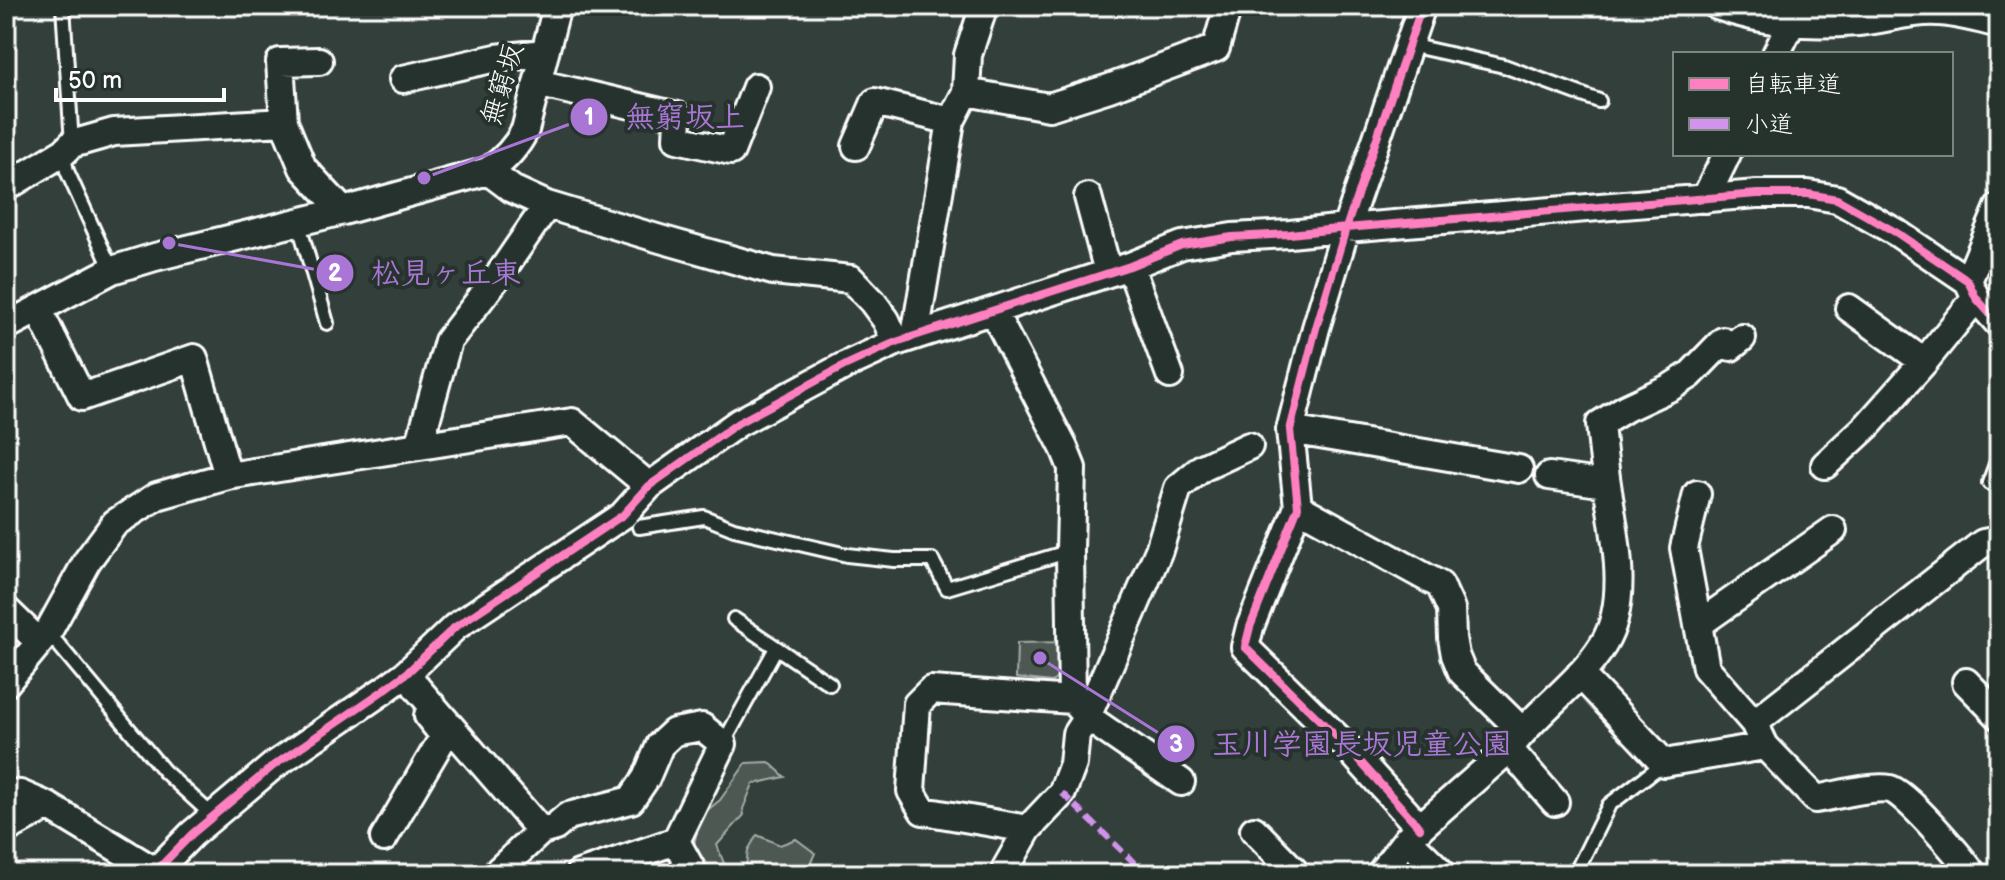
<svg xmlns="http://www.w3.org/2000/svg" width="2005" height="880" font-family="'Balsamiq Sans','Klee One',sans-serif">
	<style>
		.green { fill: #4d5853; stroke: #a6aca9; stroke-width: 2 }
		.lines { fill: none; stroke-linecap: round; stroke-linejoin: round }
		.lane-casing { stroke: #fff; stroke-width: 18 }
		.street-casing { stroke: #fff; stroke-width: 32 }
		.lane { stroke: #26332d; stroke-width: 12 }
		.street { stroke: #26332d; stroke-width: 26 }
		.quiet { stroke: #d193ec; stroke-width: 6; stroke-dasharray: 12 6; stroke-linecap: butt }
		.cycleway-casing { stroke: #26332d; stroke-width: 13 }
		.cycleway { stroke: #ff80c0; stroke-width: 8 }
		.labels { text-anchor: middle; stroke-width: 8; stroke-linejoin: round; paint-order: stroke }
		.street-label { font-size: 28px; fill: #fff; stroke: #26332d }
		.leader { fill: none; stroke: #a976d5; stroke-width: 3 }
		.callout-dot { fill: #a976d5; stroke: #26332d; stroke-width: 3 }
		.mark-label { font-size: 24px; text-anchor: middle; font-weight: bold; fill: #fff }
		.callout-label { font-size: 30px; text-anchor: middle; font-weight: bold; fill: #a976d5; stroke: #26332d; stroke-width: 8; stroke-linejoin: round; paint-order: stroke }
	</style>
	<rect width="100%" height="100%" fill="#333f3a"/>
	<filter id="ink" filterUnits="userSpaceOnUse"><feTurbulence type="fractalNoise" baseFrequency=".0125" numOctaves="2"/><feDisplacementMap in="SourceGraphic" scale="16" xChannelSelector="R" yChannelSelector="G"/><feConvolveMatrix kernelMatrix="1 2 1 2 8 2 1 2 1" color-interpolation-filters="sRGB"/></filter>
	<g filter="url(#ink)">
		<path class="green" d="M1065 642 1063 673 1052 682 1016 678 1017 643Z
			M769 762 785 777 753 784 743 809 744 815 717 845 728 874H713L694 845 700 816 720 800 746 763Z
			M757 835 780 845 796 839 815 853 806 874H745L748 850Z"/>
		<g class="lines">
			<g class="lane-casing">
				<path id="lane" d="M63 6 72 144 65 162 67 171 112 270
					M1409 45 1504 66 1599 101
					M298 221 327 323
					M1989 483 1999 456
					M639 527 704 517 734 529 847 555 894 560H932L947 588 1070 551
					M734 619 830 684
					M48 632 164 771 213 816
					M723 744 776 648
					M1575 874 1609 805 1664 763"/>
			</g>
			<g class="street-casing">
				<path id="street" d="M1717 6C1767 23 1805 26 1858 22 1885 20 1911 10 1938 12 1959 13 1979 19 1999 24
					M1776 54 1791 24
					M403 79 496 58 545 53
					M537 83 678 116 677 139 731 151 756 87
					M966 92 1049 107 1109 88 1216 48 1228 6
					M284 122 280 62 319 61
					M856 146 875 102 951 121
					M488 171 512 189 547 205 660 239 773 271 851 279 872 301 886 320 896 342
					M6 187 64 152 72 144 114 132 284 122 303 168 343 211
					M1088 197 1108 272
					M1705 199 1727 154
					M1130 266 1170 375
					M1968 281 1999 207
					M1849 308 1924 362
					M38 309 82 397 194 358 228 476
					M993 311 1064 448 1072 468 1070 551 1072 700 1087 717 1076 734 1073 764 1062 793 1028 829 1006 868V874
					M6 326 112 270 155 257 343 211 488 171C505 160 516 148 525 130L557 6
					M915 336 951 121 966 92 968 55 984 6
					M1290 430 1519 469
					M419 446 448 341 499 275 547 205
					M1825 465 1868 425 1924 362 1976 298
					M1549 476 1607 484
					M1697 494 1684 548 1706 668 1754 723
					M1298 507 1440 585 1451 609 1452 638 1455 655 1462 672 1522 731
					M6 610 39 642
					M1699 624 1833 530
					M407 673 417 688 541 831 555 827 568 816 631 800 646 778 660 745 674 732 702 727 723 744 676 841 694 874
					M1580 674 1664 763 1765 746
					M1966 682 1999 716
					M6 683 48 632 87 561 115 523 157 496 228 476 572 422 649 486
					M1509 749 1555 802
					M1181 782 1087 717 1159 550 1178 488 1202 468 1249 446
					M6 793 20 794 48 806 155 871
					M1420 828 1347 747 1245 647 1250 627 1298 507 1290 430 1316 328 1346 228 1422 6
					M6 829 48 806
					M1028 829 923 811 911 791 917 704 931 690 1072 700
					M1254 830 1297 874
					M384 838 444 736 428 716
					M1407 839 1443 874
					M153 874 192 834 273 766 384 690 407 673 455 627 623 515 649 486 738 423 846 365 896 342 1130 266 1182 245 1232 237 1290 234 1346 228 1757 194H1808L1837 199 1897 233 1968 281 1976 298 1999 324
					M495 874 541 831
					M579 874 676 841
					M1380 874 1407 839 1509 749C1536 711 1578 685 1603 645 1631 601 1614 532 1607 484 1604 464 1602 444 1600 424L1626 408 1671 387 1690 375 1723 341 1731 347 1742 338
					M1973 874C1961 858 1906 792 1890 789 1873 785 1834 796 1816 799L1765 746 1754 723 1983 543 1999 540"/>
			</g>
			<use href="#lane" class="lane"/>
			<use href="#street" class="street"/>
			<path class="quiet" d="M1062 793 1146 874"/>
			<g class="cycleway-casing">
				<path id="cycleway" d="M1420 828 1347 747 1245 647 1250 627 1298 507 1290 430 1316 328 1346 228 1422 6
					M153 874 192 834 273 766 384 690 407 673 455 627 623 515 649 486 738 423 846 365 896 342 1130 266 1182 245 1232 237 1290 234 1346 228 1757 194H1808L1837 199 1897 233 1968 281 1976 298 1999 324"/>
			</g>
			<use href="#cycleway" class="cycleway"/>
		</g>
	</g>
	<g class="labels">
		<g class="street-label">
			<text transform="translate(501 84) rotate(-73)" y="10">無窮坂</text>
		</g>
	</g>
	<path class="leader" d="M424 178L589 117M169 243L335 273M1040 658L1176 744"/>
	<g class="callout-dot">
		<circle cx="424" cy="178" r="8"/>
		<circle cx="169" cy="243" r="8"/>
		<circle cx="1040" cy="658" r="8"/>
		<circle cx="589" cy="117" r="20"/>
		<circle cx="335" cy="273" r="20"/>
		<circle cx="1176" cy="744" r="20"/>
	</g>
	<g class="mark-label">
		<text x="589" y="125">1</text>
		<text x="335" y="281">2</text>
		<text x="1176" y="752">3</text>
	</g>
	<g class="callout-label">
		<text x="685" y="127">無窮坂上</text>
		<text x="446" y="283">松見ヶ丘東</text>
		<text x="1362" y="754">玉川学園長坂児童公園</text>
	</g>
	<rect width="2005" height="880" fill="none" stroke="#26332d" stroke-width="32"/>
	<rect x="16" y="16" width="1973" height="848" fill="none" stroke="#fff" stroke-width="3" filter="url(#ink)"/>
	<rect x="1673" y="52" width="280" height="104" fill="#26332d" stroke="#7d8581" stroke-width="2"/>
	<rect x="1689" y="78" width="40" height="12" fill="#ff80c0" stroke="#7d8581" stroke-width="2"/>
	<text x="1745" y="92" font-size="24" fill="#ffffff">自転車道</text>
	<rect x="1689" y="118" width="40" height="12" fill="#d193ec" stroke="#7d8581" stroke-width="2"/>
	<text x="1745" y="132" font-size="24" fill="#ffffff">小道</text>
	<path d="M56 88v12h168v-12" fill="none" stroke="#ffffff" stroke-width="4"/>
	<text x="68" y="88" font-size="24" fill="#ffffff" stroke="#26332d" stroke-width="6" paint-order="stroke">50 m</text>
</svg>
